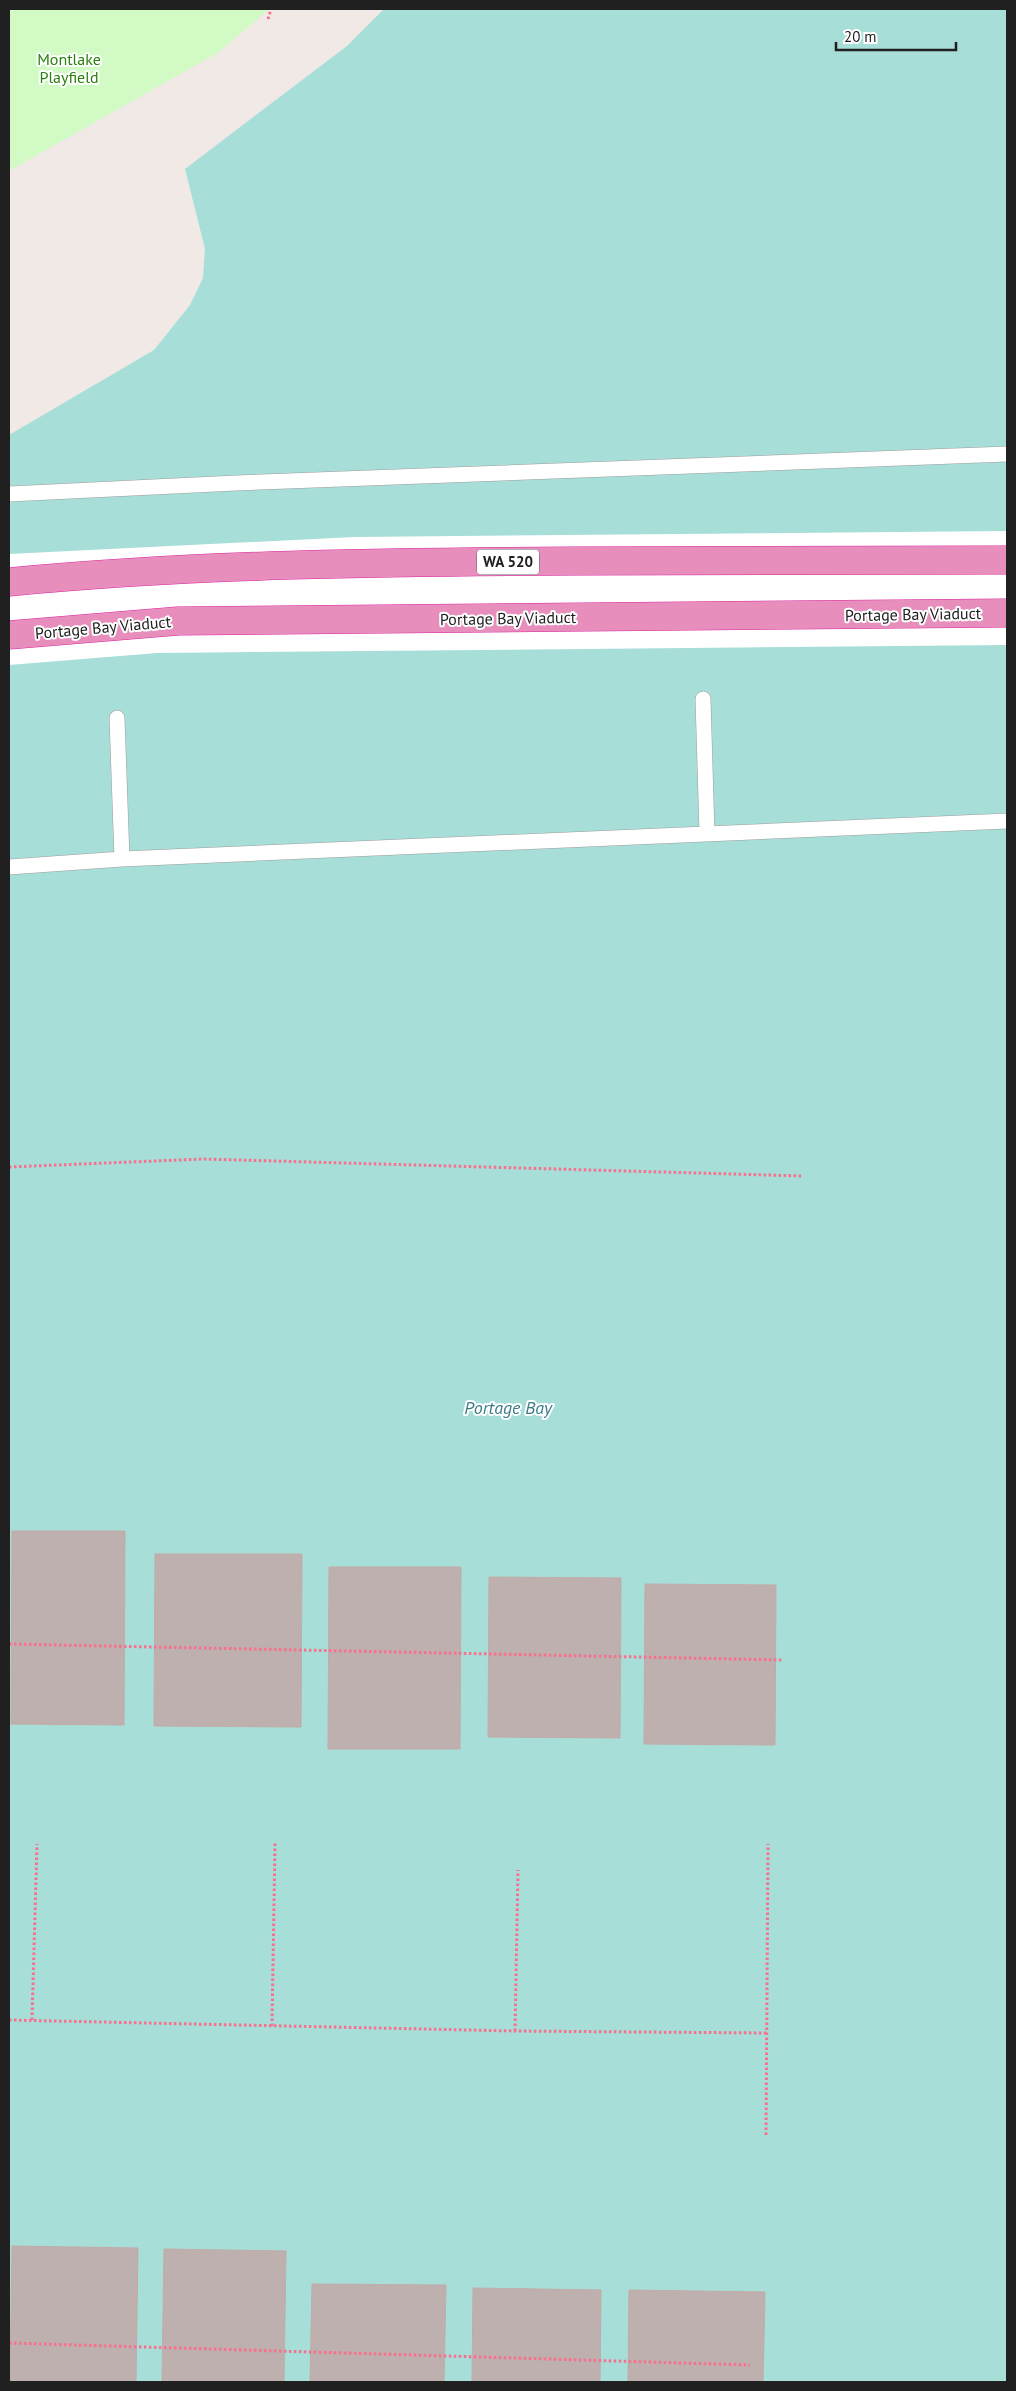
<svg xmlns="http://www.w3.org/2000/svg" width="1016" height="2391" font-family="'PT Sans',sans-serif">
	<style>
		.park { fill: #d2fac4 }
		.water { fill: #a7ded8 }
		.pier { fill: #fff }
		.building { fill: #bdb0af; stroke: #c2aba8 }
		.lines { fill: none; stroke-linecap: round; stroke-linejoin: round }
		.lane-casing { stroke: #9d9d9d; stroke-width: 16 }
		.highway-casing { stroke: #db26a1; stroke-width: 29 }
		.path { stroke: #fa6e8e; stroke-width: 3; stroke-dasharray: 2.5 2.5; stroke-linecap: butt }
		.lane { stroke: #fff; stroke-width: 15 }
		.highway { stroke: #e78ebd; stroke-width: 28 }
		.labels { text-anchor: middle; stroke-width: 4; stroke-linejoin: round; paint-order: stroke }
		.shield { fill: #fff; stroke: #636363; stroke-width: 1 }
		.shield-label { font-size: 15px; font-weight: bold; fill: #202020 }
		.park-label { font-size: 16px; fill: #29800c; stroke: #fff }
		.street-label { font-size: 16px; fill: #202020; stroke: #fff }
		.water-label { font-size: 18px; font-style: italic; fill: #3c7c88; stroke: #fff }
	</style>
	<rect width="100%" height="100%" fill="#f0e9e6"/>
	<path class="park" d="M9 9H269L219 52 9 171Z"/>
	<path class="water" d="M384 9H1007V2382H9V435L154 350 190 305 203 278 205 249 185 169 347 46Z"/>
	<path class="pier" d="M1007 531V645L157 653 9 665V554L354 537Z"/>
	<path class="building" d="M12 1531H125L124 1725 11 1724Z
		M155 1554H302L301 1727 154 1726Z
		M329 1567H461L460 1749H328Z
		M489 1577 621 1578 620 1738 488 1737Z
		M645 1584 776 1585 775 1745 644 1744Z
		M12 2246 138 2248 136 2382H10Z
		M164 2249 286 2251 284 2382H162Z
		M312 2284 446 2285 444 2382H310Z
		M473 2288 601 2290 600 2382H472Z
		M629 2290 765 2292 763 2382H628Z"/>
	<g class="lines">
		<g class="lane-casing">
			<path id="lane" d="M9 494 236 483 1007 454
				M703 699 707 833
				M117 718 122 859
				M9 867 122 859 1007 821"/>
		</g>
		<g class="highway-casing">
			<path id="highway" d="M9 582C197 564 386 562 575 561 719 561 863 561 1007 560
				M9 635 178 621 1007 613"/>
		</g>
		<path class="path" d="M268 19 271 9
			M9 1167 203 1159 803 1176
			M9 1644 783 1660
			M9 2020 515 2031 767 2033
			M32 2020 37 1844
			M272 2026 275 1843
			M515 2031 518 1870
			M766 2135 768 1844
			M9 2343 750 2365"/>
		<use href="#lane" class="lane"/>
		<use href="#highway" class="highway"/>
	</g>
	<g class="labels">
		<rect class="shield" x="477" y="549.5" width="62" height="25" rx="4"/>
		<g class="shield-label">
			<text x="508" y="567">WA 520</text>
		</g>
		<g class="park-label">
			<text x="69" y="65">Montlake<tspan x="69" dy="18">Playfield</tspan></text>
		</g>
		<g class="street-label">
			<text transform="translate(913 614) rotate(-1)" y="6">Portage Bay Viaduct</text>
			<text transform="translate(508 618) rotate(-1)" y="6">Portage Bay Viaduct</text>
			<text transform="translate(103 627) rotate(-5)" y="6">Portage Bay Viaduct</text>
		</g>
		<g class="water-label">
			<text x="508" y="1414">Portage Bay</text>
		</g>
	</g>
	<rect width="1016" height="2391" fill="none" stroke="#202020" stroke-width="20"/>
	<path d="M836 42v8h120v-8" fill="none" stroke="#202020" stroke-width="2.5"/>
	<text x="844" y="42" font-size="15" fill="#202020" stroke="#ffffff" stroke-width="4" paint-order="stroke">20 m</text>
</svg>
